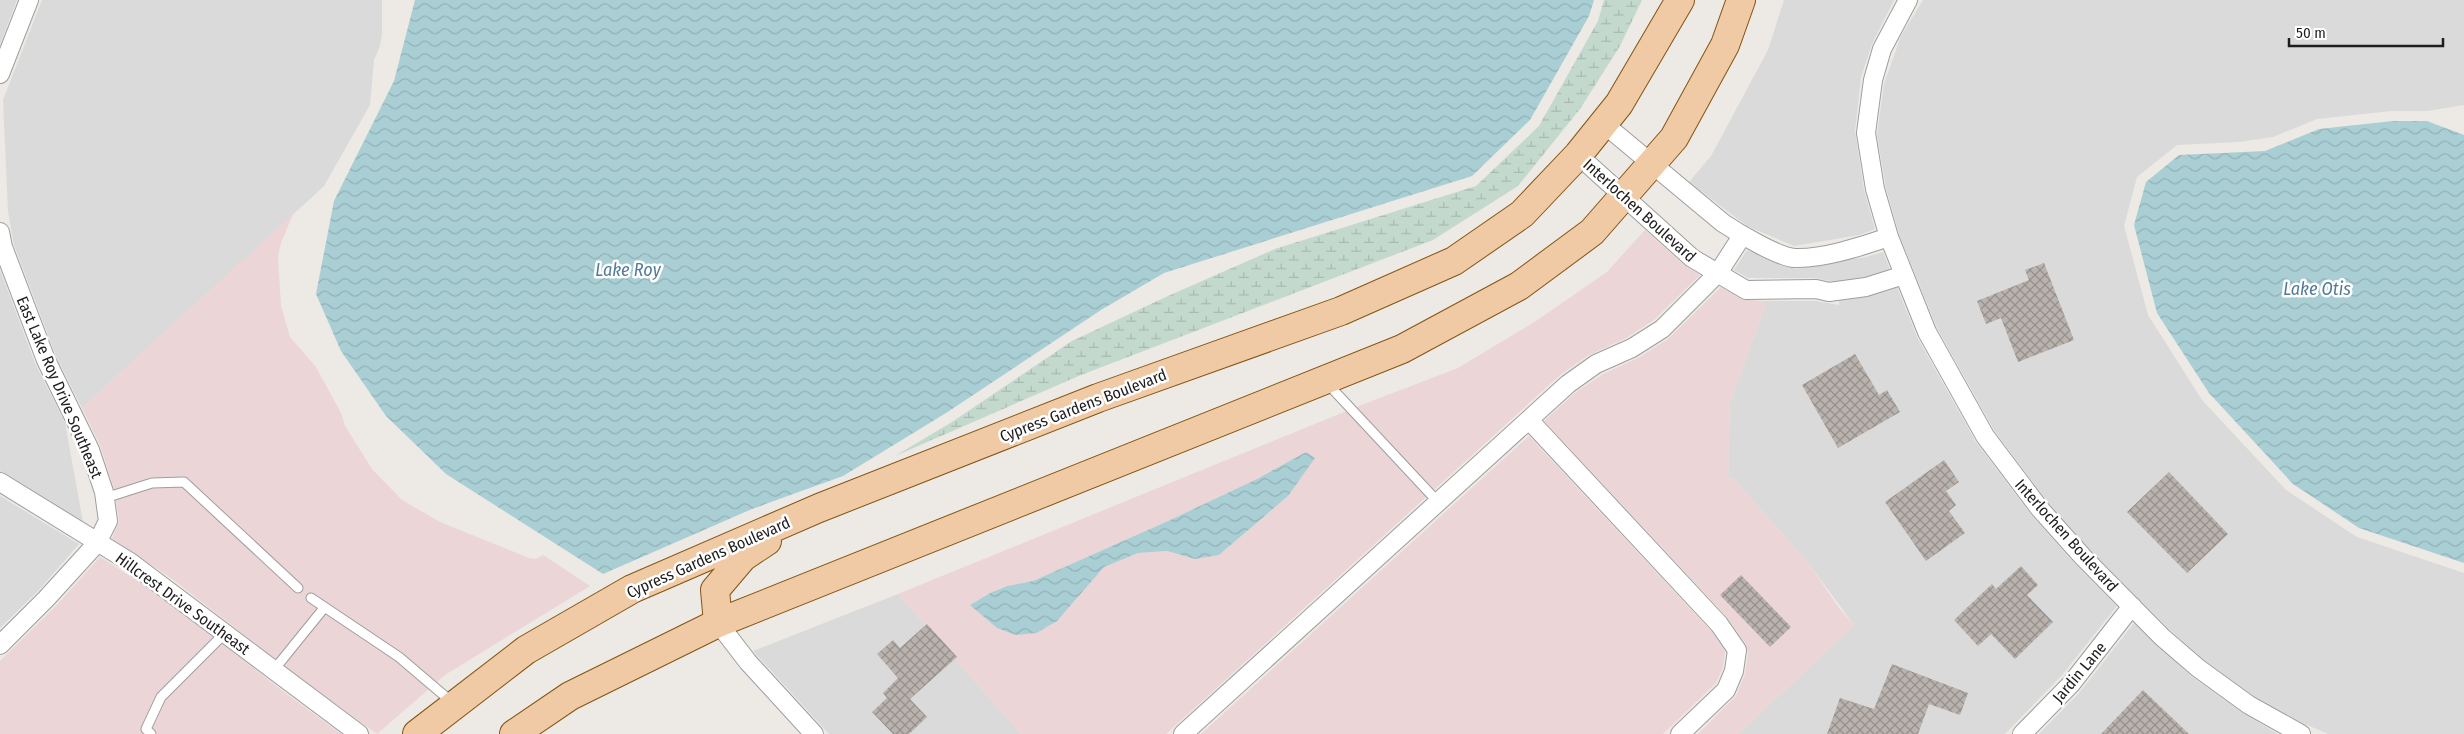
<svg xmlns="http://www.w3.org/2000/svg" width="2464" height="734" font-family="'Fira Sans Condensed',sans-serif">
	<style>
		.residential { fill: #dbdada }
		.commercial { fill: #ecd5d6; fill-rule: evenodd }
		.wetland { fill: url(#wetland-marsh) }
		.water { fill: url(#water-waves) }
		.building { fill: url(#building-cross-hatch) }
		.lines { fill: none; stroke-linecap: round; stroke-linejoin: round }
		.service-casing { stroke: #9e9e9e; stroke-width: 11 }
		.minor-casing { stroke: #9e9e9e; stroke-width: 20 }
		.primary-casing { stroke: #835412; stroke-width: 30 }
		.service { stroke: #fff; stroke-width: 9 }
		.minor { stroke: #fff; stroke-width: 18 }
		.primary { stroke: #f0caa5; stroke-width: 28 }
		.labels { text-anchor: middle; stroke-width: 5; stroke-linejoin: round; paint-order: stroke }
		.street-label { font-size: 16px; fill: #1d1d1d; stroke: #fff }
		.water-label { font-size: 18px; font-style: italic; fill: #527b99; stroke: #fff }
	</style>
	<defs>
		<pattern id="wetland-marsh" width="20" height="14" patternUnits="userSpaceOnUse" patternTransform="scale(1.25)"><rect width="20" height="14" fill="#c3d9cd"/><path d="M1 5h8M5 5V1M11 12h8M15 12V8" fill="none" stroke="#a7bab0"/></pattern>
		<pattern id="water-waves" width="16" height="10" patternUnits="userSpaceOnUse" patternTransform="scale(1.25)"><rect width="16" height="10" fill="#a9cfd5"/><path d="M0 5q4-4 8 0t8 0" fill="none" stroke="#91b1b6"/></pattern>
		<pattern id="building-cross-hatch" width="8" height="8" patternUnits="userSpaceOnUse" patternTransform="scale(1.25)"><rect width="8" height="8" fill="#b9b2ad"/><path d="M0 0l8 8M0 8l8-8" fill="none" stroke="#96908c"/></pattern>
	</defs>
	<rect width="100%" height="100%" fill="#ede9e4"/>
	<path class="residential" d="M0 0H17L0 45Z
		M42 0H382V33L380 46 374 60 370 105 324 186 82 408 56 356 14 245 8 211 3 100Z
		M1784 0H1894L1872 44 1861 77 1855 131 1864 190 1875 229 1859 235 1794 246 1747 226 1689 182 1711 156 1768 50Z
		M1923 0H2464V105L2428 111H2391L2317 119 2273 137 2239 142 2177 145 2137 177 2124 226 2148 315 2202 400 2286 490 2357 537 2464 573V734H2328L2298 721 2254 696 2203 659 2169 629 2090 550 2048 503 1994 430 1937 328 1899 234 1886 188 1877 135 1884 84 1901 36Z
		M1747 250 1796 269 1866 257 1883 252 1917 337 1976 442 2032 516 2075 564 2117 606 2062 675 2005 734H1738L1854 625 1809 564 1734 479 1728 477 1730 403 1765 306 1761 301H1816L1839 305 1841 283 1814 278H1748L1734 270Z
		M0 270 35 363 65 423 83 522 0 471Z
		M0 496 79 544 38 591 0 628Z
		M898 594 1021 734H829L753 651Z
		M2134 623 2191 676 2244 714 2278 734H2039L2080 692Z"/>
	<path class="commercial" d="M293 214 281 243 278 257 281 306 290 337 316 367 341 413 345 426 372 469 402 500 440 522 529 558 536 559 543 555 590 586 445 675 377 734 296 675 171 578 112 539 119 521 114 489 100 445 82 408Z
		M1645 230 1685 266 1700 275 1654 320 1626 338 1589 355 1560 375 1166 734H1021L898 594 1359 406 1458 368 1536 321 1607 272ZM1306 452 1288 496 1219 555 1195 559 1167 551 1138 553 1103 567 1057 621 970 605 990 593 1006 586 1033 581 1168 521 1257 479Z
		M1721 287 1741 299 1761 301 1765 306 1730 403 1728 477 1734 479 1809 564 1839 608 1854 625 1738 734H1698L1736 696 1745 674 1748 653 1746 644 1727 617 1544 421 1575 393 1603 374 1638 358 1668 339Z
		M1529 436 1711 631 1725 651 1723 667 1716 683 1663 734H1201Z
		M100 557 160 595 284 692 341 734H0V661L55 607Z"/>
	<path class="wetland" d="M1604 0H1642L1620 46 1580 109 1518 186 1433 240 1081 375 895 456 952 422 1072 341 1168 296 1275 249 1476 186 1539 126 1598 21Z"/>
	<path class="water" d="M415 0H1594L1589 16 1530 120 1472 176 1164 273 1101 310 946 413 843 476 752 509 603 574 446 474 386 416 341 351 316 294 334 201 394 81Z
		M2393 121H2427L2464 135V563L2359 528 2293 484 2209 393 2157 313 2134 225 2146 182 2179 155 2265 151 2319 129Z
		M1306 452 1315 458 1288 496 1219 555 1195 559 1167 551 1138 553 1104 567 1057 621 1036 633 1016 635 997 628 970 605 990 593 1007 586 1033 581 1168 521 1257 479Z"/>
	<path class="building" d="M2044 263 2074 340 2018 362 2001 318 1986 324 1977 301 2029 280 2025 270Z
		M1855 354 1879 395 1887 390 1900 412 1838 448 1802 385Z
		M1944 460 1959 482 1946 491 1956 505 1949 511 1965 533 1926 561 1885 502Z
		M2169 472 2228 534 2187 573 2127 512Z
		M2021 566 2038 585 2027 595 2053 622 2015 659 1991 634 1978 646 1954 620 1992 584 1996 589Z
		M1741 575 1791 627 1770 647 1720 595Z
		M927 624 957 657 910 699 927 717 909 734H893L872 712 887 698 883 693 898 678 877 654 893 640 900 648Z
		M1892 664 1968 693 1960 715 1929 704 1918 734H1827L1840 698 1874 709Z
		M2143 690 2189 734H2101Z"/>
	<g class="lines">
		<g class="service-casing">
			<path id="service" d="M1326 382 1438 502
				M105 498 152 483 184 482 298 588
				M311 598 399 657 453 703
				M273 671 324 608
				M151 734 146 729 161 697 225 633"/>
		</g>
		<g class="minor-casing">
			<path id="minor" d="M1908 0 1882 49 1873 80 1866 133 1875 189 1889 237 1927 332 1985 436 2040 509 2083 557 2162 637 2198 668 2249 705 2301 734
				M0 74 29 0
				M1604 124 1723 223C1738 233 1778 257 1795 258 1824 259 1862 246 1889 237
				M1578 155 1692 258 1746 290 1816 289 1829 292 1866 287 1904 275
				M0 232 3 247 46 360 90 450 104 492 108 521 97 543 46 599 0 645
				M1529 420 1719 624 1737 650 1734 671 1726 690 1680 734
				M0 482 130 562 359 734
				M718 623 748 662 814 734
				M1183 734 1568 384 1596 364 1632 348 1662 329 1718 273 1742 236
				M2022 734 2071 684 2132 606"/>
		</g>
		<g class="primary-casing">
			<path id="primary" d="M718 623 715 590 743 557 767 541
				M417 734 526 650 632 589 819 508 1098 398 1341 311 1454 261 1522 214 1578 155 1619 104 1680 0
				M514 734 570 696 718 623 1402 349 1519 286 1592 232 1674 138 1725 45 1741 0"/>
		</g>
		<use href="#service" class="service"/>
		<use href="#minor" class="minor"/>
		<use href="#primary" class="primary"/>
	</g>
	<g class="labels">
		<g class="street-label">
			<text transform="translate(1640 210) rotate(42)" y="6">Interlochen Boulevard</text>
			<text transform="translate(60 387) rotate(67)" y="6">East Lake Roy Drive Southeast</text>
			<text transform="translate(1083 405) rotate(-21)" y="6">Cypress Gardens Boulevard</text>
			<text transform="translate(2067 535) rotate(48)" y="6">Interlochen Boulevard</text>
			<text transform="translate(708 557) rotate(-24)" y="6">Cypress Gardens Boulevard</text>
			<text transform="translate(183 603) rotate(36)" y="6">Hillcrest Drive Southeast</text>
			<text transform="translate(2079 672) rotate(-50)" y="6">Jardin Lane</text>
		</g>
		<g class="water-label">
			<text x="628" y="276">Lake Roy</text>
			<text x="2317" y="295">Lake Otis</text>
		</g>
	</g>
	<path d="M2289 38v8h154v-8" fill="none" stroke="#1d1d1d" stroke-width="2.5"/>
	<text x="2296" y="38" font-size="15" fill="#1d1d1d" stroke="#ffffff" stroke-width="4" paint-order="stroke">50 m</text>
</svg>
